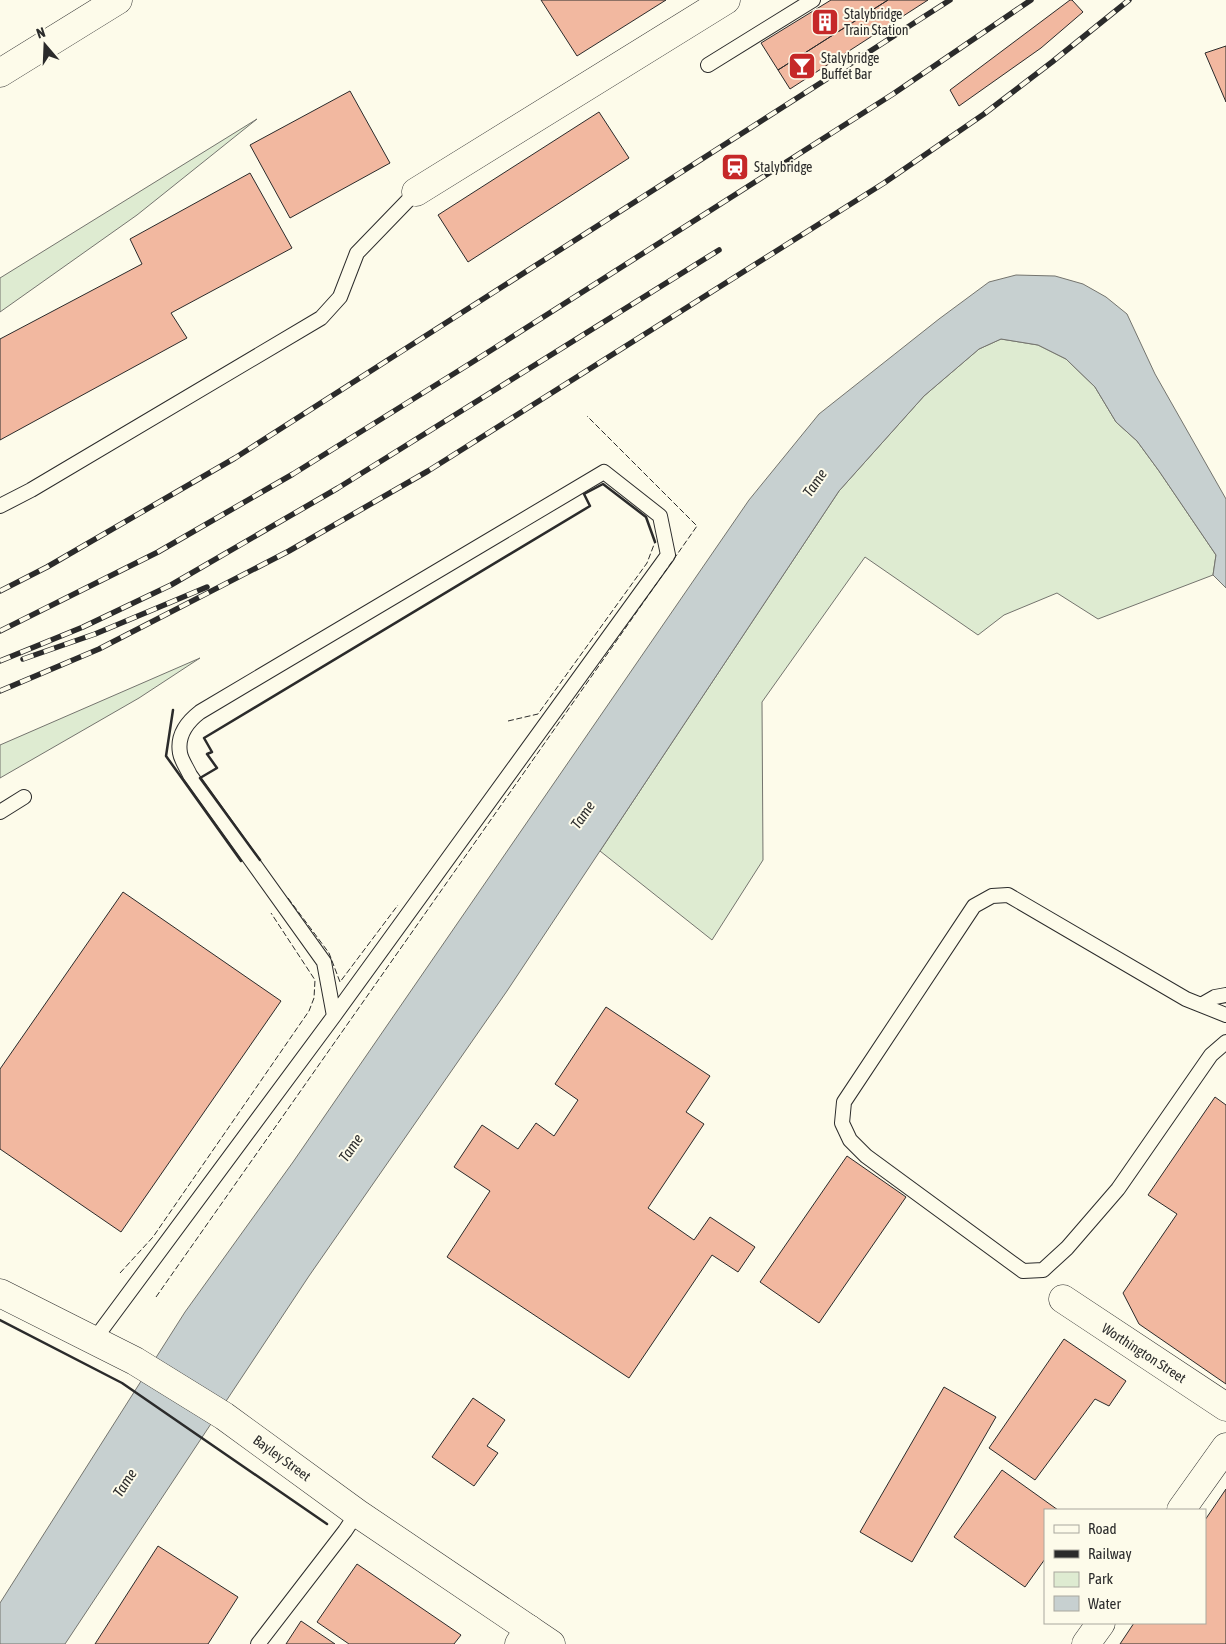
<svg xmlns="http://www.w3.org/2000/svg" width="1226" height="1644" font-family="'Asap Condensed',sans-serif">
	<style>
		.green { fill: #deebd1; stroke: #74746e }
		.water { fill: #c7d0d0; stroke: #74746e }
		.building { fill: #f2b8a0; stroke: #2b2b2b }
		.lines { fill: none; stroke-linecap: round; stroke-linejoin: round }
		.lane-casing { stroke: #2b2b2b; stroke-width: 16 }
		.street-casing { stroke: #2b2b2b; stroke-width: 29 }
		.secondary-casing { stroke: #2b2b2b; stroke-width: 29 }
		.lane { stroke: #fdfbea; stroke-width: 14 }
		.street { stroke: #fdfbea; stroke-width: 28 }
		.secondary { stroke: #fdfbea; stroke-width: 28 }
		.rail-casing { stroke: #2b2b2b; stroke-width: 5.5 }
		.rail { stroke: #fdfbea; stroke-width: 4; stroke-dasharray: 11; stroke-linecap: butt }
		.fence { stroke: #2b2b2b; stroke-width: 1; stroke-dasharray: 6 2.5; stroke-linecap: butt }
		.wall { stroke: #2b2b2b; stroke-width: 2.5 }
		.labels { text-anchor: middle; stroke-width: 4; stroke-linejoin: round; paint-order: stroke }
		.poi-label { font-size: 14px; fill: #2b2b2b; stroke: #fdfbea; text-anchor: start }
		.street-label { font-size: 14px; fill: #2b2b2b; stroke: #fdfbea }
		.water-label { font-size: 15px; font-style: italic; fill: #2b2b2b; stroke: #fdfbea }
	</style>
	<rect width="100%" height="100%" fill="#fdfbea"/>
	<path class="green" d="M257 119 137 215 0 312V278Z
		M1001 339 1038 345 1066 359 1095 387 1116 422 1137 441 1159 471 1216 555 1213 575 1098 619 1057 593 1004 615 978 635 865 557 762 702 763 860 712 940 600 851 839 491 924 396 979 349Z
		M200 658 139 698 0 778V745Z"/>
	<path class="water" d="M1016 275 1055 276 1083 284 1106 297 1127 314 1155 374 1226 499V588L1213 575 1216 555 1159 471 1137 441 1116 422 1095 387 1066 359 1038 345 1001 339 979 349 924 396 839 491 507 991 309 1276 65 1644H0V1603L185 1312 293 1162 749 500 819 414 939 319 989 282Z"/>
	<path class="building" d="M541 0H666L577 56Z
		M831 0H888L778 70 761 43Z
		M888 0H928L790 89 778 70Z
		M1070 0H1072L1083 12 1041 48 959 106 950 90Z
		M1226 46V102L1205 53Z
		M350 91 390 163 290 218 250 145Z
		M599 112 629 158 468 262 438 215Z
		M250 173 292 248 171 313 187 338 0 440V339L142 264 130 239Z
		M123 892 281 1001 121 1232 0 1149V1069Z
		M606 1007 710 1076 686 1112 704 1124 648 1208 694 1240 710 1217 755 1247 738 1272 712 1255 629 1378 447 1257 490 1191 454 1167 482 1125 518 1149 536 1123 554 1136 578 1100 555 1084Z
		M1215 1097 1226 1105V1384L1139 1324 1123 1293 1177 1214 1148 1195Z
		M847 1156 906 1197 819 1323 760 1282Z
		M1064 1339 1126 1381 1109 1406 1095 1399 1035 1480 989 1448Z
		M944 1387 996 1417 912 1562 860 1532Z
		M473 1398 505 1420 487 1446 498 1453 474 1486 432 1457Z
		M1002 1470 1058 1510H1045V1559L1025 1587 954 1537Z
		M1226 1489V1644H1120L1134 1623H1205V1520Z
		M158 1546 238 1597 208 1644H95Z
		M357 1564 461 1635 454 1644H349L317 1622Z
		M301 1621 335 1644H286Z"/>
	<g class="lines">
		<g class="lane-casing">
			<path id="lane" d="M708 65 813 0
				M0 506 31 490 321 318 340 297 357 253 416 192
				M0 812 24 797
				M1201 1005 1215 997 1226 995
				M1226 1015 1186 999 1008 895 992 896 974 906 844 1102 842 1123 850 1140 866 1156 1023 1271 1043 1270 1067 1248 1118 1189 1211 1055 1226 1042
				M94 1340 334 1016 668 555 660 516 604 472 200 712C187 722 177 736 180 753 181 760 187 768 190 775L324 962 334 1016
				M258 1644 345 1531 357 1513"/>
		</g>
		<g class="street-casing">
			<path id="street" d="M0 73 118 0
				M416 192 726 0
				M1063 1299 1226 1407
				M1181 1510 1226 1447
				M519 1644 529 1629
				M1086 1644 1101 1623"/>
		</g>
		<g class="secondary-casing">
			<path id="secondary" d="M0 1293 135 1361 224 1416 357 1513 551 1644"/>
		</g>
		<use href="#lane" class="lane"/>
		<use href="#street" class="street"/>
		<use href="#secondary" class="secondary"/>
		<g class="rail-casing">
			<path id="rail" d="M0 591 47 567 235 458 950 0
				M0 631 158 552 293 474 471 363 893 94 1031 0
				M23 659 95 634 207 587
				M0 661 83 627 171 585 338 488 719 250
				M0 691 99 649 289 551 428 471 884 183 984 114 1052 62 1129 0"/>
		</g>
		<use href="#rail" class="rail"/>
		<path class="fence" d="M508 721 538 714 647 563 655 542
			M288 898 329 953 340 982 398 905
			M120 1273 153 1237 309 1011 314 998 315 980 271 913
			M156 1297 697 526 587 416"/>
		<path class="wall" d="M173 710 166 756 241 861
			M260 860 200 778 217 768 207 754 212 752 204 738 590 506 584 494 603 484 646 517 655 542
			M0 1320 122 1383 327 1524"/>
	</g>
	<defs>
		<g id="building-square" transform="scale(1.4375)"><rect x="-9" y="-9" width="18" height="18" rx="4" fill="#c62828" stroke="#fdfbea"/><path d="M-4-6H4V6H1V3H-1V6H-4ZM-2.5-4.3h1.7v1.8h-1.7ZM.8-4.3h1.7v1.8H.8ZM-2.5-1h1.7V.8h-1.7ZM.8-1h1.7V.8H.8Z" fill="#fff"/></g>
		<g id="bar-square" transform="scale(1.4375)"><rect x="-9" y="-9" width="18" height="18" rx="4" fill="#c62828" stroke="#fdfbea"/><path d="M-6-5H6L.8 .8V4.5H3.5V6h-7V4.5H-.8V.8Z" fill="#fff"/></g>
		<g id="station-square" transform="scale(1.4375)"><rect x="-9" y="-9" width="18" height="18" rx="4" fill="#c62828" stroke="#fdfbea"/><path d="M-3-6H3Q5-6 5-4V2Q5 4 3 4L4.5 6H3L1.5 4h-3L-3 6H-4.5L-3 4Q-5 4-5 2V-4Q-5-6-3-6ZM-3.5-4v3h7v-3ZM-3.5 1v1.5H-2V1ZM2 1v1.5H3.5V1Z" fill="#fff"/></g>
	</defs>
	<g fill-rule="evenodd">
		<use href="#building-square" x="825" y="22"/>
		<use href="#bar-square" x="802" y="66"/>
		<use href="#station-square" x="735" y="167"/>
	</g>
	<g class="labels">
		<g class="poi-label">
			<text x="844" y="19">Stalybridge<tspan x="844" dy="16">Train Station</tspan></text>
			<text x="821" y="63">Stalybridge<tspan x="821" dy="16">Buffet Bar</tspan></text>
			<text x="754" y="172">Stalybridge</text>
		</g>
		<g class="street-label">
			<text transform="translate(1144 1353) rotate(33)" y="5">Worthington Street</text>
			<text transform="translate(282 1458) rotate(36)" y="5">Bayley Street</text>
		</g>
		<g class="water-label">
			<text transform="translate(815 483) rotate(-55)" y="5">Tame</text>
			<text transform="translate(583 815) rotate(-55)" y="5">Tame</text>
			<text transform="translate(351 1148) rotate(-55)" y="5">Tame</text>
			<text transform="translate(125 1483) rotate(-57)" y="5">Tame</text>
		</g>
	</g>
	<rect x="1044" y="1509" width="162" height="115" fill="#fdfbea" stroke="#a9a89e"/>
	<rect x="1054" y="1525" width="25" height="8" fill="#fdfbea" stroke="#a9a89e"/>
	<text x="1088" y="1534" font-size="15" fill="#2b2b2b">Road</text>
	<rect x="1054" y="1550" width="25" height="8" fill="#2b2b2b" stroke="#a9a89e"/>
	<text x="1088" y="1559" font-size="15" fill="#2b2b2b">Railway</text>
	<rect x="1054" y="1572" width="25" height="15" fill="#deebd1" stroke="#a9a89e"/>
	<text x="1088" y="1584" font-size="15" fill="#2b2b2b">Park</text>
	<rect x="1054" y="1596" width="25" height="15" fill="#c7d0d0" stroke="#a9a89e"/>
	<text x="1088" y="1609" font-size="15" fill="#2b2b2b">Water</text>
	<g transform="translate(45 45) rotate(341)" stroke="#fdfbea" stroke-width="4" paint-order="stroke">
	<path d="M0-4L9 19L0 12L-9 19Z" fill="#2b2b2b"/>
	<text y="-8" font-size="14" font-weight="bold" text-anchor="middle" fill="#2b2b2b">N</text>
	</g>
</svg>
